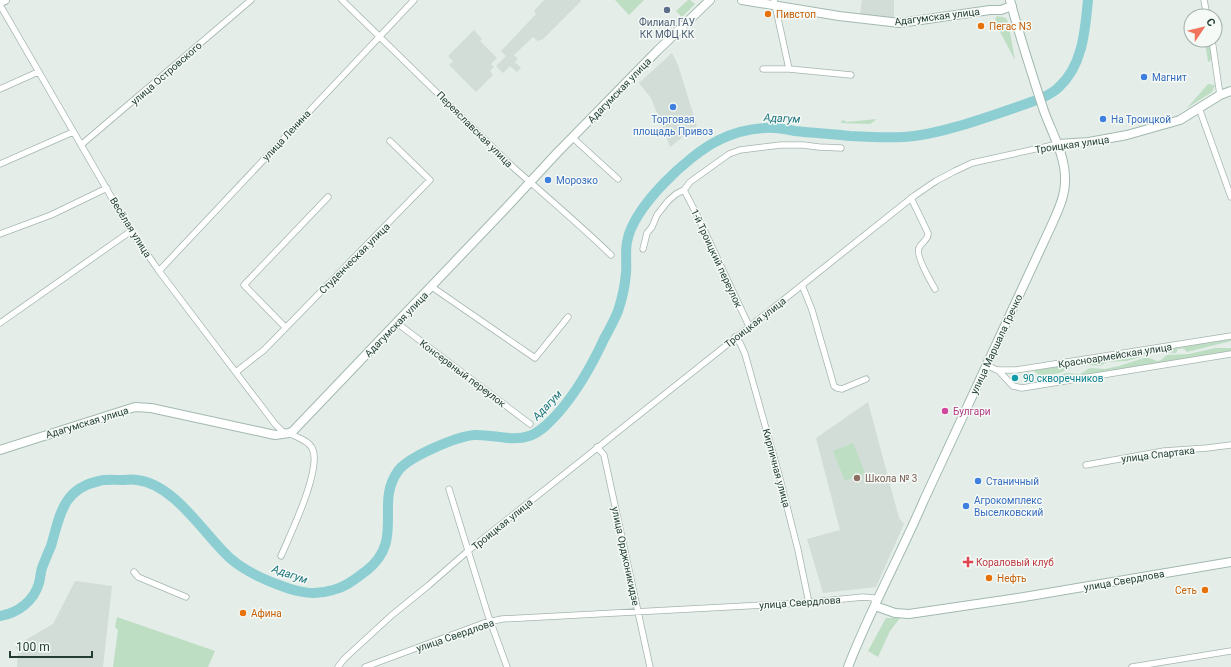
<svg xmlns="http://www.w3.org/2000/svg" width="1231" height="667" font-family="Roboto,sans-serif">
	<style>
		.built { fill: #d2ddd7 }
		.green { fill: #bddec3 }
		.lines { fill: none; stroke-linecap: round; stroke-linejoin: round }
		.river { stroke: #8cced2; stroke-width: 10 }
		.minor-casing { stroke: #a6b5af; stroke-width: 7 }
		.secondary-casing { stroke: #a2b9af; stroke-width: 10 }
		.minor { stroke: #fff; stroke-width: 5.5 }
		.secondary { stroke: #fff; stroke-width: 8 }
		.service-dot { fill: #5c6f8a; stroke: #f5faf7; stroke-width: 1.5 }
		.food-dot { fill: #e8710a; stroke: #f5faf7; stroke-width: 1.5 }
		.shop-dot { fill: #3f7fe0; stroke: #f5faf7; stroke-width: 1.5 }
		.culture-dot { fill: #0f9aa8; stroke: #f5faf7; stroke-width: 1.5 }
		.hotel-dot { fill: #d1479c; stroke: #f5faf7; stroke-width: 1.5 }
		.education-dot { fill: #8d6e63; stroke: #f5faf7; stroke-width: 1.5 }
		.health-dot { fill: #e0444e; stroke: #f5faf7; stroke-width: 1.5 }
		.labels { text-anchor: middle; stroke-width: 3; stroke-linejoin: round; paint-order: stroke }
		.food-label { font-size: 10px; fill: #c56008; stroke: #f5faf7; text-anchor: start }
		.street-label { font-size: 10px; fill: #233f35; stroke: #f5faf7 }
		.service-label { font-size: 10px; fill: #4e5e75; stroke: #f5faf7 }
		.shop-label { font-size: 10px; fill: #366cbe; stroke: #f5faf7; text-anchor: start }
		.culture-label { font-size: 10px; fill: #0d838f; stroke: #f5faf7; text-anchor: start }
		.hotel-label { font-size: 10px; fill: #b23c85; stroke: #f5faf7; text-anchor: start }
		.education-label { font-size: 10px; fill: #785e54; stroke: #f5faf7; text-anchor: start }
		.health-label { font-size: 10px; fill: #be3a42; stroke: #f5faf7; text-anchor: start }
		.water-label { font-size: 11px; font-style: italic; fill: #1d757c; stroke: #f5faf7 }
	</style>
	<rect width="100%" height="100%" fill="#e4ede8"/>
	<path class="built" d="M544 0H580L581 1 543 39 538 41 533 37 514 55 518 59 515 62 521 68 517 72 510 66 503 73 496 66 506 56 501 51 536 14 534 11Z
		M862 0H894V17H885L860 14Z
		M474 30 482 39 480 41 497 58 491 64 494 67 490 71 493 75 476 92 449 65 453 61 448 56Z
		M672 53 678 65 697 126 670 147 651 98 639 83Z
		M868 402 899 518 904 524 876 587 823 593 807 539 840 530 816 438Z
		M75 581 112 586 103 667H17L18 651 15 646 53 624Z"/>
	<path class="green" d="M615 0H644L629 15Z
		M688 0H690L695 4 682 17 676 11Z
		M997 16 1006 18 1008 22 1015 60 997 26 995 19Z
		M1205 41 1210 45 1212 57 1210 61 1208 62Z
		M1208 84 1215 85 1212 92 1187 108Z
		M877 119 870 124 841 123 842 120 847 122Z
		M1231 338V341L1187 352C1184 348 1182 348 1178 349L1176 353 1165 352 1146 355 1127 361 1107 362 1100 366 1089 365 1072 367 1060 373 1040 376 1034 371 1035 369Z
		M1215 348H1231V351L1036 383V381L1041 378 1061 375 1066 373 1080 374 1090 368 1105 369 1119 366 1144 358H1149L1157 361 1161 360 1167 355 1189 354Z
		M853 443 865 473 845 481 833 451Z
		M117 617 215 651 208 667H113L118 630 115 627Z
		M886 618H900L890 631 878 657 868 651Z"/>
	<g class="lines">
		<path class="river" d="M0 616C18 613 34 601 39 583 41 576 40 574 42 568 45 560 48 553 51 546 60 516 62 489 99 481 106 479 114 480 122 480 127 480 132 479 137 480 175 484 205 536 231 559 245 571 263 579 279 585 297 592 314 596 333 590 346 587 355 579 366 571 406 540 374 504 398 471 408 457 457 436 475 435 492 434 512 442 529 436 541 432 551 421 559 412 578 390 592 365 604 339 609 330 614 321 618 311 622 299 625 286 626 273 627 263 625 252 627 242 633 207 688 155 719 140 733 133 749 129 764 128 775 127 785 129 795 131 813 133 831 134 850 136 867 137 886 138 904 137 938 135 985 118 1017 107 1031 102 1049 97 1059 87 1083 65 1085 30 1088 0"/>
		<g class="minor-casing">
			<path id="minor" d="M342 0 514 168C547 197 580 225 611 255
				M774 0 789 69
				M1204 0 1207 16
				M0 5 131 231 159 271 275 424 285 434
				M1212 40 1220 95
				M763 69H789L851 75
				M0 89 38 72
				M1199 108 1231 197
				M573 138 618 179
				M81 145 251 0
				M0 164 73 132
				M684 190 697 215 749 326
				M911 198 928 233C929 240 921 242 919 248 915 255 931 282 935 289
				M0 234 51 215 107 188
				M643 249 647 233 652 227 657 215 668 201 676 194 684 190 690 182 729 154 740 150 781 145H803L819 147 841 148
				M159 271 414 0
				M802 285 812 310 834 386 837 388 842 389 866 379
				M432 287 535 358 568 317
				M0 323 131 231
				M397 323 530 424
				M285 327 244 285 328 197
				M735 337 740 343 745 354 779 475 798 550 809 603
				M986 365 997 370H1016L1231 336
				M998 370 1013 386 1022 388 1231 354
				M236 372 264 350 430 180 390 141
				M597 447 604 455 650 667
				M1086 465 1164 451 1207 448 1231 445
				M449 489 488 615 507 667
				M281 556C290 535 323 467 312 448 308 440 296 437 289 433
				M134 572 138 577 186 597
				M338 667 344 659 392 615 429 585 469 550 914 196 936 181 955 171 972 163 1058 144
				M365 667 484 623 502 619 803 603 863 597 874 598 875 605
				M1132 667 1231 651"/>
		</g>
		<g class="secondary-casing">
			<path id="secondary" d="M742 0 839 16 900 23 990 10H1001L1012 6
				M0 2 5 0
				M1058 144 1089 142 1127 135 1180 120 1220 95 1231 91
				M0 450 135 407 151 408 275 435 289 433 293 431 506 208 557 153 657 51 710 0
				M875 606 895 613 909 614 1018 598 1231 562
				M848 667C870 610 900 556 924 500L1053 222C1059 208 1066 194 1065 178 1065 155 1052 133 1044 111 1032 74 1020 38 1010 0"/>
		</g>
		<use href="#minor" class="minor"/>
		<use href="#secondary" class="secondary"/>
	</g>
	<circle class="service-dot" cx="667" cy="10" r="4"/>
	<g class="food-dot">
		<circle cx="768" cy="14" r="4"/>
		<circle cx="981" cy="26" r="4"/>
		<circle cx="989" cy="578" r="4"/>
		<circle cx="1205" cy="590" r="4"/>
		<circle cx="243" cy="613" r="4"/>
	</g>
	<g class="shop-dot">
		<circle cx="1144" cy="77" r="4"/>
		<circle cx="673" cy="107" r="4"/>
		<circle cx="1103" cy="119" r="4"/>
		<circle cx="548" cy="180" r="4"/>
		<circle cx="978" cy="481" r="4"/>
		<circle cx="966" cy="506" r="4"/>
	</g>
	<circle class="culture-dot" cx="1015" cy="378" r="4"/>
	<circle class="hotel-dot" cx="945" cy="411" r="4"/>
	<circle class="education-dot" cx="857" cy="478" r="4"/>
	<path class="health-dot" d="M966 556h4v4h4v4h-4v4h-4v-4h-4v-4h4z"/>
	<g class="labels">
		<g class="food-label">
			<text x="776" y="18">Пивстоп</text>
			<text x="989" y="30">Пегас N3</text>
			<text x="997" y="582">Нефть</text>
			<text x="1197" y="594" text-anchor="end">Сеть</text>
			<text x="251" y="617">Афина</text>
		</g>
		<g class="street-label">
			<text transform="translate(937 16) rotate(-7)" y="4">Адагумская улица</text>
			<text transform="translate(166 73) rotate(-41)" y="4">улица Островского</text>
			<text transform="translate(619 90) rotate(-46)" y="4">Адагумская улица</text>
			<text transform="translate(475 129) rotate(45)" y="4">Переяславская улица</text>
			<text transform="translate(286 135) rotate(-47)" y="4">улица Ленина</text>
			<text transform="translate(1072 144) rotate(-8)" y="4">Троицкая улица</text>
			<text transform="translate(131 227) rotate(58)" y="4">Весёлая улица</text>
			<text transform="translate(354 258) rotate(-45)" y="4">Студенческая улица</text>
			<text transform="translate(717 258) rotate(65)" y="4">1-й Троицкий переулок</text>
			<text transform="translate(755 322) rotate(-38)" y="4">Троицкая улица</text>
			<text transform="translate(396 324) rotate(-46)" y="4">Адагумская улица</text>
			<text transform="translate(996 344) rotate(-65)" y="4">улица Маршала Гречко</text>
			<text transform="translate(1115 355) rotate(-9)" y="4">Красноармейская улица</text>
			<text transform="translate(463 373) rotate(37)" y="4">Консервный переулок</text>
			<text transform="translate(87 422) rotate(-17)" y="4">Адагумская улица</text>
			<text transform="translate(1158 454) rotate(-7)" y="4">улица Спартака</text>
			<text transform="translate(777 468) rotate(75)" y="4">Кирпичная улица</text>
			<text transform="translate(502 524) rotate(-39)" y="4">Троицкая улица</text>
			<text transform="translate(626 556) rotate(78)" y="4">улица Орджоникидзе</text>
			<text transform="translate(1124 580) rotate(-10)" y="4">улица Свердлова</text>
			<text transform="translate(800 602) rotate(-4)" y="4">улица Свердлова</text>
			<text transform="translate(455 635) rotate(-19)" y="4">улица Свердлова</text>
		</g>
		<g class="service-label">
			<text x="667" y="26">Филиал ГАУ<tspan x="667" dy="12">КК МФЦ КК</tspan></text>
		</g>
		<g class="shop-label">
			<text x="1152" y="81">Магнит</text>
			<text x="673" y="123" text-anchor="middle">Торговая<tspan x="673" dy="12">площадь Привоз</tspan></text>
			<text x="1111" y="123">На Троицкой</text>
			<text x="556" y="184">Морозко</text>
			<text x="986" y="485">Станичный</text>
			<text x="974" y="504">Агрокомплекс<tspan x="974" dy="12">Выселковский</tspan></text>
		</g>
		<g class="culture-label">
			<text x="1023" y="382">90 скворечников</text>
		</g>
		<g class="hotel-label">
			<text x="953" y="415">Булгари</text>
		</g>
		<g class="education-label">
			<text x="865" y="482">Школа № 3</text>
		</g>
		<g class="health-label">
			<text x="976" y="566">Кораловый клуб</text>
		</g>
		<g class="water-label">
			<text transform="translate(782 118) rotate(3)" y="4">Адагум</text>
			<text transform="translate(547 405) rotate(-46)" y="4">Адагум</text>
			<text transform="translate(290 574) rotate(19)" y="4">Адагум</text>
		</g>
	</g>
	<g transform="translate(1203 28) rotate(55)"><circle r="19" fill="#f5faf7" stroke="#a1afa9"/>
	<path d="M0-3L7 15L0 10L-7 15Z" fill="#f2735e"/>
	<text y="-6" font-size="11" font-weight="bold" text-anchor="middle" fill="#233f35">С</text>
	</g>
	<path d="M10 651v6h82v-6" fill="none" stroke="#233f35" stroke-width="2"/>
	<text x="16" y="651" font-size="12" fill="#233f35" stroke="#f5faf7" stroke-width="3" paint-order="stroke">100 m</text>
</svg>
